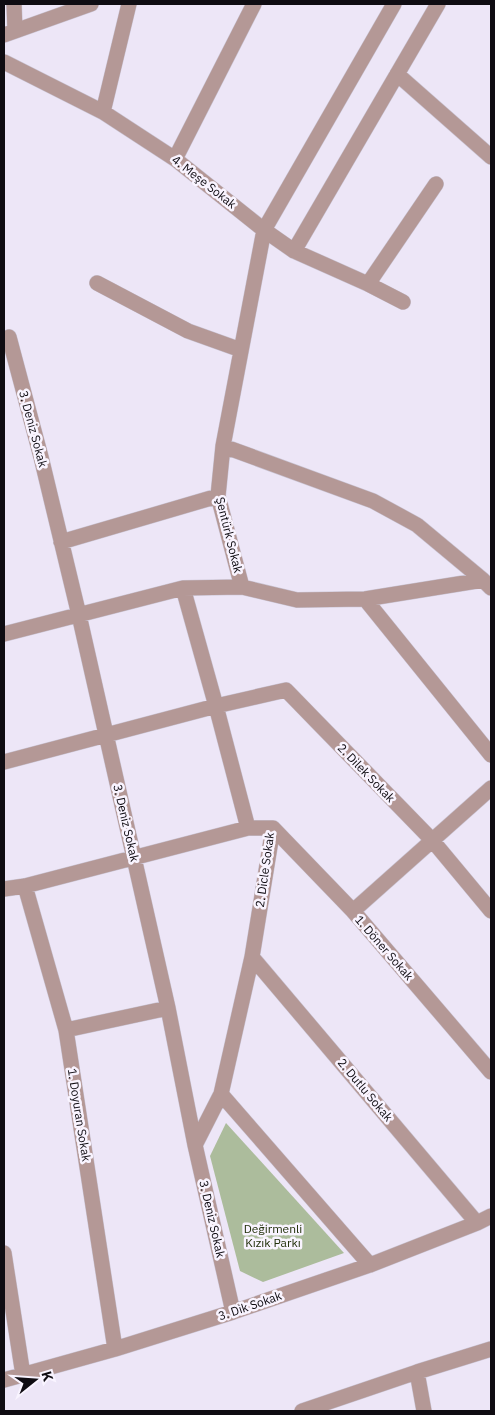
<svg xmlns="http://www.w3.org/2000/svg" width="495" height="1415" font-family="'IBM Plex Sans',sans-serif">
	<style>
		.green { fill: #acbc9c }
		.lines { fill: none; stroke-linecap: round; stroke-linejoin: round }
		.minor-casing { stroke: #c9c3d2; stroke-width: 16 }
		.minor { stroke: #b49896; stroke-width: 15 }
		.labels { text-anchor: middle; stroke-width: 5; stroke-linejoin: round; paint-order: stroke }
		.street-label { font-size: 12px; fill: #0f0c12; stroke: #f9f4ff }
		.park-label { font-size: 12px; fill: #21300a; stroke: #f9f4ff }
	</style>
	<rect width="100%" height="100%" fill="#ede6f7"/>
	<path class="green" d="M226 1123 344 1253 263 1282 240 1271 210 1156Z"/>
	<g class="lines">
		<g class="minor-casing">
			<path id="minor" d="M14 4 15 31
				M394 4 264 230 223 446 218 496 242 587 297 600 365 599 483 580 491 588
				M4 35 91 4
				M4 62 103 112 175 159 264 230 294 251 368 284 403 302
				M397 74 491 157
				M103 112 129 4
				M175 159 254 4
				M294 251 438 4
				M97 283 188 331 241 350
				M368 284 436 184
				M9 337 41 457 79 615 168 1008 195 1145 233 1312
				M223 446 373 501 417 525 483 580
				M61 542 218 496
				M183 588 216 706 248 828H273L252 957 221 1094 195 1145
				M365 599 491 755
				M4 634 183 588 242 587
				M4 762 216 706 286 690 432 840 491 911
				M273 828 353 911 491 1072
				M25 886 66 1030 115 1349
				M4 889 25 886 248 828
				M353 911 491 788
				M252 957 477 1223
				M66 1030 168 1008
				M221 1094 370 1265
				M4 1253 23 1375
				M417 1372 424 1411
				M4 1380 115 1349 233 1312 370 1265 477 1223 491 1216
				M302 1411 417 1372 491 1349"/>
		</g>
		<use href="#minor" class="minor"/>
	</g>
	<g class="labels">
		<g class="street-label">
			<text transform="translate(204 182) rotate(38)" y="4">4. Meşe Sokak</text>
			<text transform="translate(33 429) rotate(75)" y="4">3. Deniz Sokak</text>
			<text transform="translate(229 535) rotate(76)" y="4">Şentürk Sokak</text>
			<text transform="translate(366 773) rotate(46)" y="4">2. Dilek Sokak</text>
			<text transform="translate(126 823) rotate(77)" y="4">3. Deniz Sokak</text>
			<text transform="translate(265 870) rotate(-82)" y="4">2. Dicle Sokak</text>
			<text transform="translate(384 948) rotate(49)" y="4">1. Döner Sokak</text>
			<text transform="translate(365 1090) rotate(50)" y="4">2. Dutlu Sokak</text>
			<text transform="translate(79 1115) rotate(81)" y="4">1. Doyuran Sokak</text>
			<text transform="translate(212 1219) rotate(77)" y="4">3. Deniz Sokak</text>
			<text transform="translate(250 1306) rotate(-19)" y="4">3. Dik Sokak</text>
		</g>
		<g class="park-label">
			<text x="273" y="1233">Değirmenli<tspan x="273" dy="14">Kızık Parkı</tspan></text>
		</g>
	</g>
	<rect width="495" height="1415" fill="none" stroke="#0f0c12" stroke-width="10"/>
	<g transform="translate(35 1380) rotate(73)" stroke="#f9f4ff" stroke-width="4" paint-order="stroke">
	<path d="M0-4L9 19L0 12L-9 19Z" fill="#0f0c12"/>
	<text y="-8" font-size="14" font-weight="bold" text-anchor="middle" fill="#0f0c12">K</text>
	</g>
</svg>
